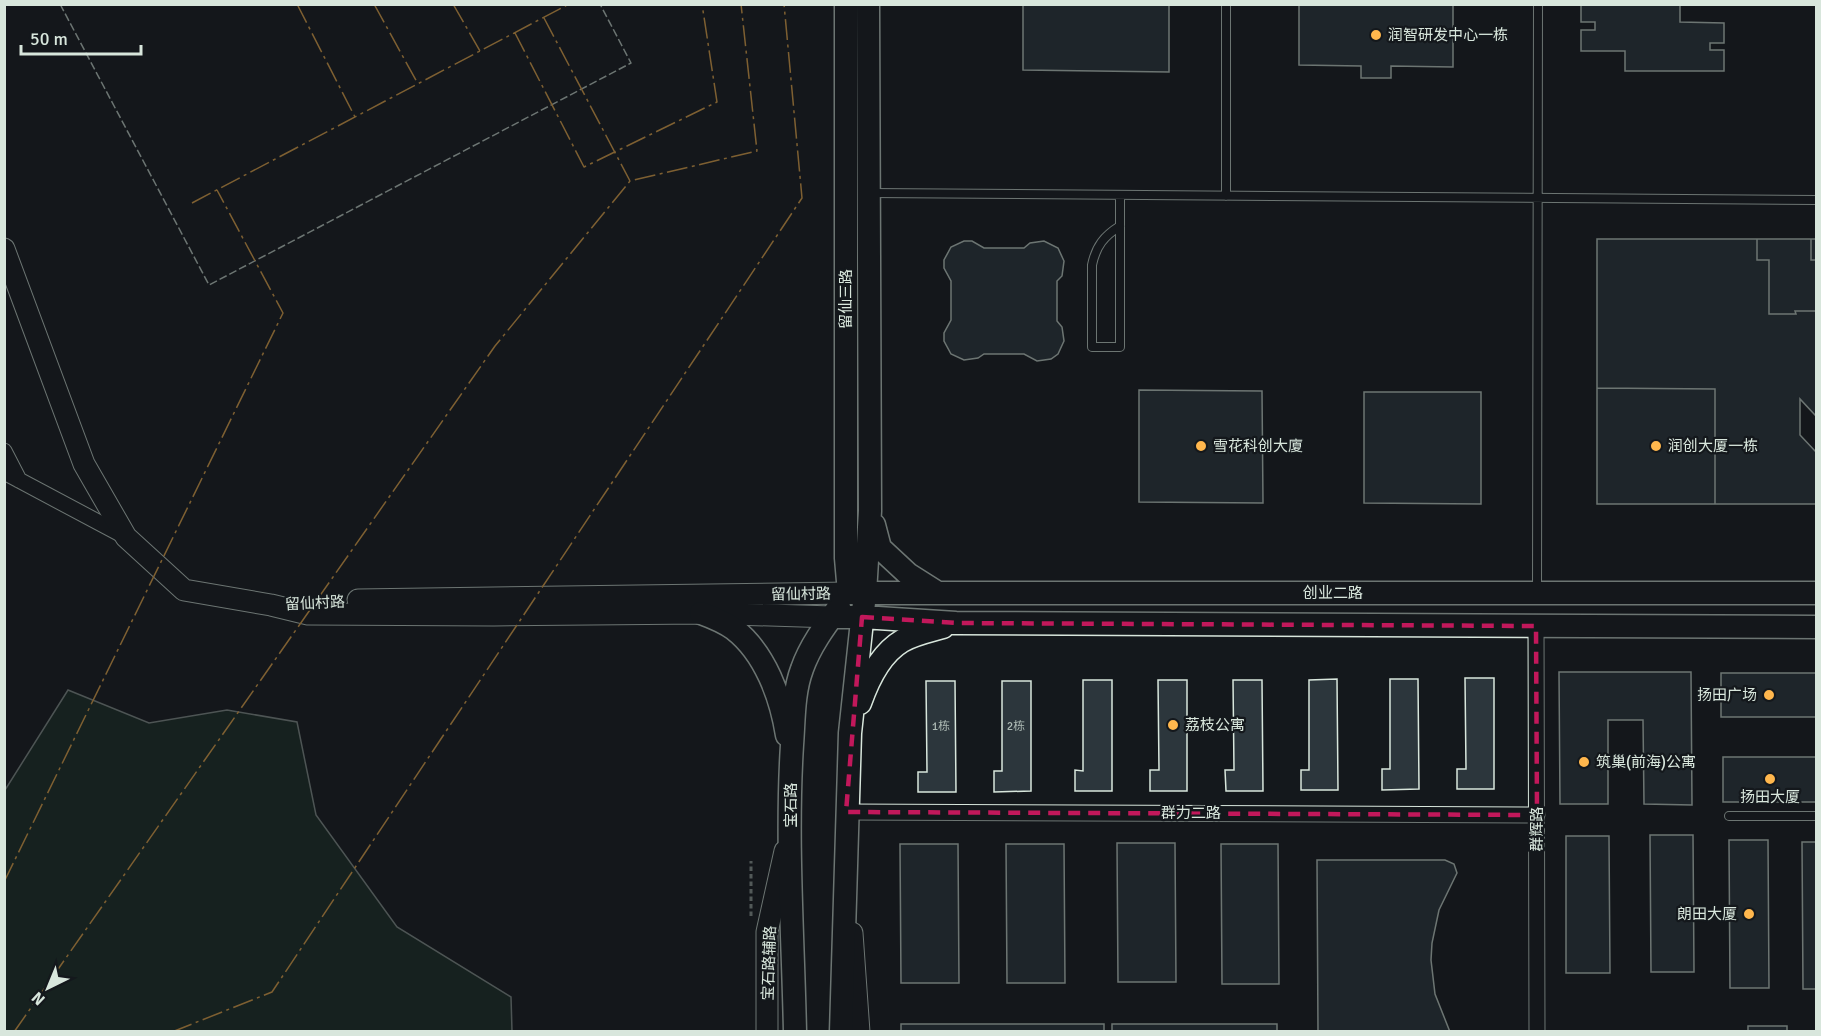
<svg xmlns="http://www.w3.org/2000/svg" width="1821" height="1036" font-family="Signika,'Noto Sans SC',sans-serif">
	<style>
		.green { fill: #1a2d24; stroke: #939e99; stroke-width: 1.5 }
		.building { fill: #2c363c; stroke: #d8e6dc; stroke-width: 1.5 }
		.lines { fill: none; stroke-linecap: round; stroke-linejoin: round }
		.lane-casing { stroke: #d8e6dc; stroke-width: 10 }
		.street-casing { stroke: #d8e6dc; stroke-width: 17 }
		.secondary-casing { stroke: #d8e6dc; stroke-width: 23 }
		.primary-casing { stroke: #d8e6dc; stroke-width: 25 }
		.path { stroke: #9da8a2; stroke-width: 3; stroke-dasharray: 4.5 3; stroke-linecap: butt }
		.lane { stroke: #14181c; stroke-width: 8 }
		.street { stroke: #14181c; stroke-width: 15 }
		.secondary { stroke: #14181c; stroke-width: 21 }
		.primary { stroke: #14181c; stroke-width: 22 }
		.fence { stroke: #d8e6dc; stroke-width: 1.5; stroke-dasharray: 8 3; stroke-linecap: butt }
		.power { stroke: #ffb74d; stroke-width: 1.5; stroke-dasharray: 21 4.5 3 4.5; stroke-linecap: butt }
		.marked { fill: none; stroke: #c2185b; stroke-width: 4.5; stroke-dasharray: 12 8; stroke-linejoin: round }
		.poi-dot { fill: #ffb74d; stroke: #14181c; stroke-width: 2 }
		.labels { text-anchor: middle; stroke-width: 4.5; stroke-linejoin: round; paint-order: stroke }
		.number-label { font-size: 12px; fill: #adbab4 }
		.poi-label { font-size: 15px; fill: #d8e6dc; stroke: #14181c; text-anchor: start }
		.street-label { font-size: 15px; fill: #d8e6dc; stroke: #14181c }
	</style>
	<rect width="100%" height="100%" fill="#14181c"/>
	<path class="green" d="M68 690 149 723 227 710 297 722 316 815 397 927 511 997 512 1031H5V790Z"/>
	<path class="building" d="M1023 4H1169V72L1023 70Z
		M1299 4H1453V67L1391 66V78H1361V66L1299 65Z
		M1581 4H1680V22L1724 23V43H1710V50H1724V71H1625V51H1581V30H1595V22H1581Z
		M1597 239H1816V416L1800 399V435L1816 452V504H1597Z
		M1757 239H1811V260H1816V311H1795L1796 314H1769V260H1757Z
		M964 241H972L984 248H1024L1030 243 1044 241 1058 248 1064 261 1062 276 1057 281V321L1062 327 1064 341 1058 354 1051 359 1037 361 1024 354H984L978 358 964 360 951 354 944 341V333L951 320V281L944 268V260L951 247Z
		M1597 388 1715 389V504H1597Z
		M1139 390 1262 391 1263 503 1139 502Z
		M1364 392H1481V504L1364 503Z
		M1559 672H1691L1692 805 1644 804 1643 720H1608V804H1560Z
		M1721 673H1816V717H1721Z
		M1465 678H1494V789H1457V769H1466Z
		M1337 679 1338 790H1301V770H1309V680Z
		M1390 679H1418L1419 789 1382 790V769H1390Z
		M1083 680H1112V791H1075V770L1083 771Z
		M1158 680H1187V791H1150V770H1159Z
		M1233 680H1262L1263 791H1226L1225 770H1234Z
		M926 681H955L956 792H918V772H927Z
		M1002 681H1031V791L994 792V771H1002Z
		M1723 757H1816V802H1723Z
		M1650 835H1693L1694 972H1651Z
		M1566 836H1609L1610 973H1566Z
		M1729 840H1768L1769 988H1730Z
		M1802 842H1816V989H1803Z
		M1117 843H1175L1176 982H1118Z
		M900 844H958L959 983H901Z
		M1006 844H1064L1065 983H1007Z
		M1221 844H1278L1279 984H1222Z
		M1317 860H1445L1454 864 1457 873 1439 910 1432 943 1431 960 1435 994 1450 1032H1318Z
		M901 1024H1104V1032H901Z
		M1112 1024H1277V1032H1112Z
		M1748 1026H1787V1032H1748Z"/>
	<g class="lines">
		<g class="lane-casing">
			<path id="lane" d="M870 193 1816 200
				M1120 195V347H1092V265C1096 246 1104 236 1120 226
				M1226 196V4
				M1537 591 1538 4
				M1729 816H1816"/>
		</g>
		<g class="street-casing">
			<path id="street" d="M4 451 19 480
				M4 472 126 537
				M1536 626 1537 1032
				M846 812 1537 815"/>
		</g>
		<g class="secondary-casing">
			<path id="secondary" d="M4 249 84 464 126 537 184 590 271 605 308 614 494 615 701 613 832 617
				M358 600 849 593
				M852 933 859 1032
				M767 1032V932L785 851"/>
		</g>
		<g class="primary-casing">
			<path id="primary" d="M846 4V558L849 593
				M874 525 880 548 908 574 938 593
				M849 593H1816
				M701 613C712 617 724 622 734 629 765 653 781 697 787 735
				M832 617H862L956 623 1816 627
				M860 703C868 680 880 654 902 641 914 634 929 631 943 627
				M795 1032C793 936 786 840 792 745 794 720 793 693 802 669 810 646 825 626 839 607
				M841 1032 850 733 865 593 870 511 868 4"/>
		</g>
		<path class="path" d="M751 916V861"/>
		<use href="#lane" class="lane"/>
		<use href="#street" class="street"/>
		<use href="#secondary" class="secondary"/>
		<use href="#primary" class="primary"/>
		<path class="fence" d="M60 4 209 285 631 63 600 4"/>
		<path class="power" d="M297 4 355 117
			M374 4 418 84
			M453 4 480 51
			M544 18 630 181
			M515 33 584 167 717 102 702 4
			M192 203 569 4
			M4 882 283 313 217 190
			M14 1032 495 346 630 181 757 151 741 4
			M172 1032 272 992 802 198 784 4"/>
	</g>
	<path d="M0 0H1821V1036H0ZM862 617 956 623 1536 626 1537 815 846 812Z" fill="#14181c" fill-opacity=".55" fill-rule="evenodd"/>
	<path class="marked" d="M862 617 956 623 1536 626 1537 815 846 812Z"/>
	<g class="poi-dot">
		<circle cx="1376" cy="35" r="6"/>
		<circle cx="1201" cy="446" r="6"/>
		<circle cx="1656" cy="446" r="6"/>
		<circle cx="1769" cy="695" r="6"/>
		<circle cx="1173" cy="725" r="6"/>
		<circle cx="1584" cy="762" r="6"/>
		<circle cx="1770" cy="779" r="6"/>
		<circle cx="1749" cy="914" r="6"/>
	</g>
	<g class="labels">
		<g class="number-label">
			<text x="941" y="730">1栋</text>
			<text x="1016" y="730">2栋</text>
		</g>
		<g class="poi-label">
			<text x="1388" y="40">润智研发中心一栋</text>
			<text x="1213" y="451">雪花科创大廈</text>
			<text x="1668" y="451">润创大厦一栋</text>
			<text x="1757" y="700" text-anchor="end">扬田广场</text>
			<text x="1185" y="730">荔枝公寓</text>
			<text x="1596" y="767">筑巢(前海)公寓</text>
			<text x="1770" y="802" text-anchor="middle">扬田大厦</text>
			<text x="1737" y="919" text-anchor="end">朗田大厦</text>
		</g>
		<g class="street-label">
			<text transform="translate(846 299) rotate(-90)" y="5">留仙三路</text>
			<text x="1333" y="598">创业二路</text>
			<text transform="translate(801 594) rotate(-1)" y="5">留仙村路</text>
			<text transform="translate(315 603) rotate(-3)" y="5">留仙村路</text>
			<text transform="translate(791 805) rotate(-90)" y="5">宝石路</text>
			<text x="1191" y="818">群力二路</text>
			<text transform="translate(1537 829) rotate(-90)" y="5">群辉路</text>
			<text transform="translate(769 963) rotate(-88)" y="5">宝石路辅路</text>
		</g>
	</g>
	<rect width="1821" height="1036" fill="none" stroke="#d8e6dc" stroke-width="12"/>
	<g transform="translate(48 988) rotate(223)" stroke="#14181c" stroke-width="4.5" paint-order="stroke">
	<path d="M0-4.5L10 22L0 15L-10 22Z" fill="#d8e6dc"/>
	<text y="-9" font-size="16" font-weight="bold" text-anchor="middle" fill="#d8e6dc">N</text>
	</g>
	<path d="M21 45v9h120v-9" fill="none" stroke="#d8e6dc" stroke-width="3"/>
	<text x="30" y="45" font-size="18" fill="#d8e6dc" stroke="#14181c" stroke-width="4.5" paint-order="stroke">50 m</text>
</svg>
